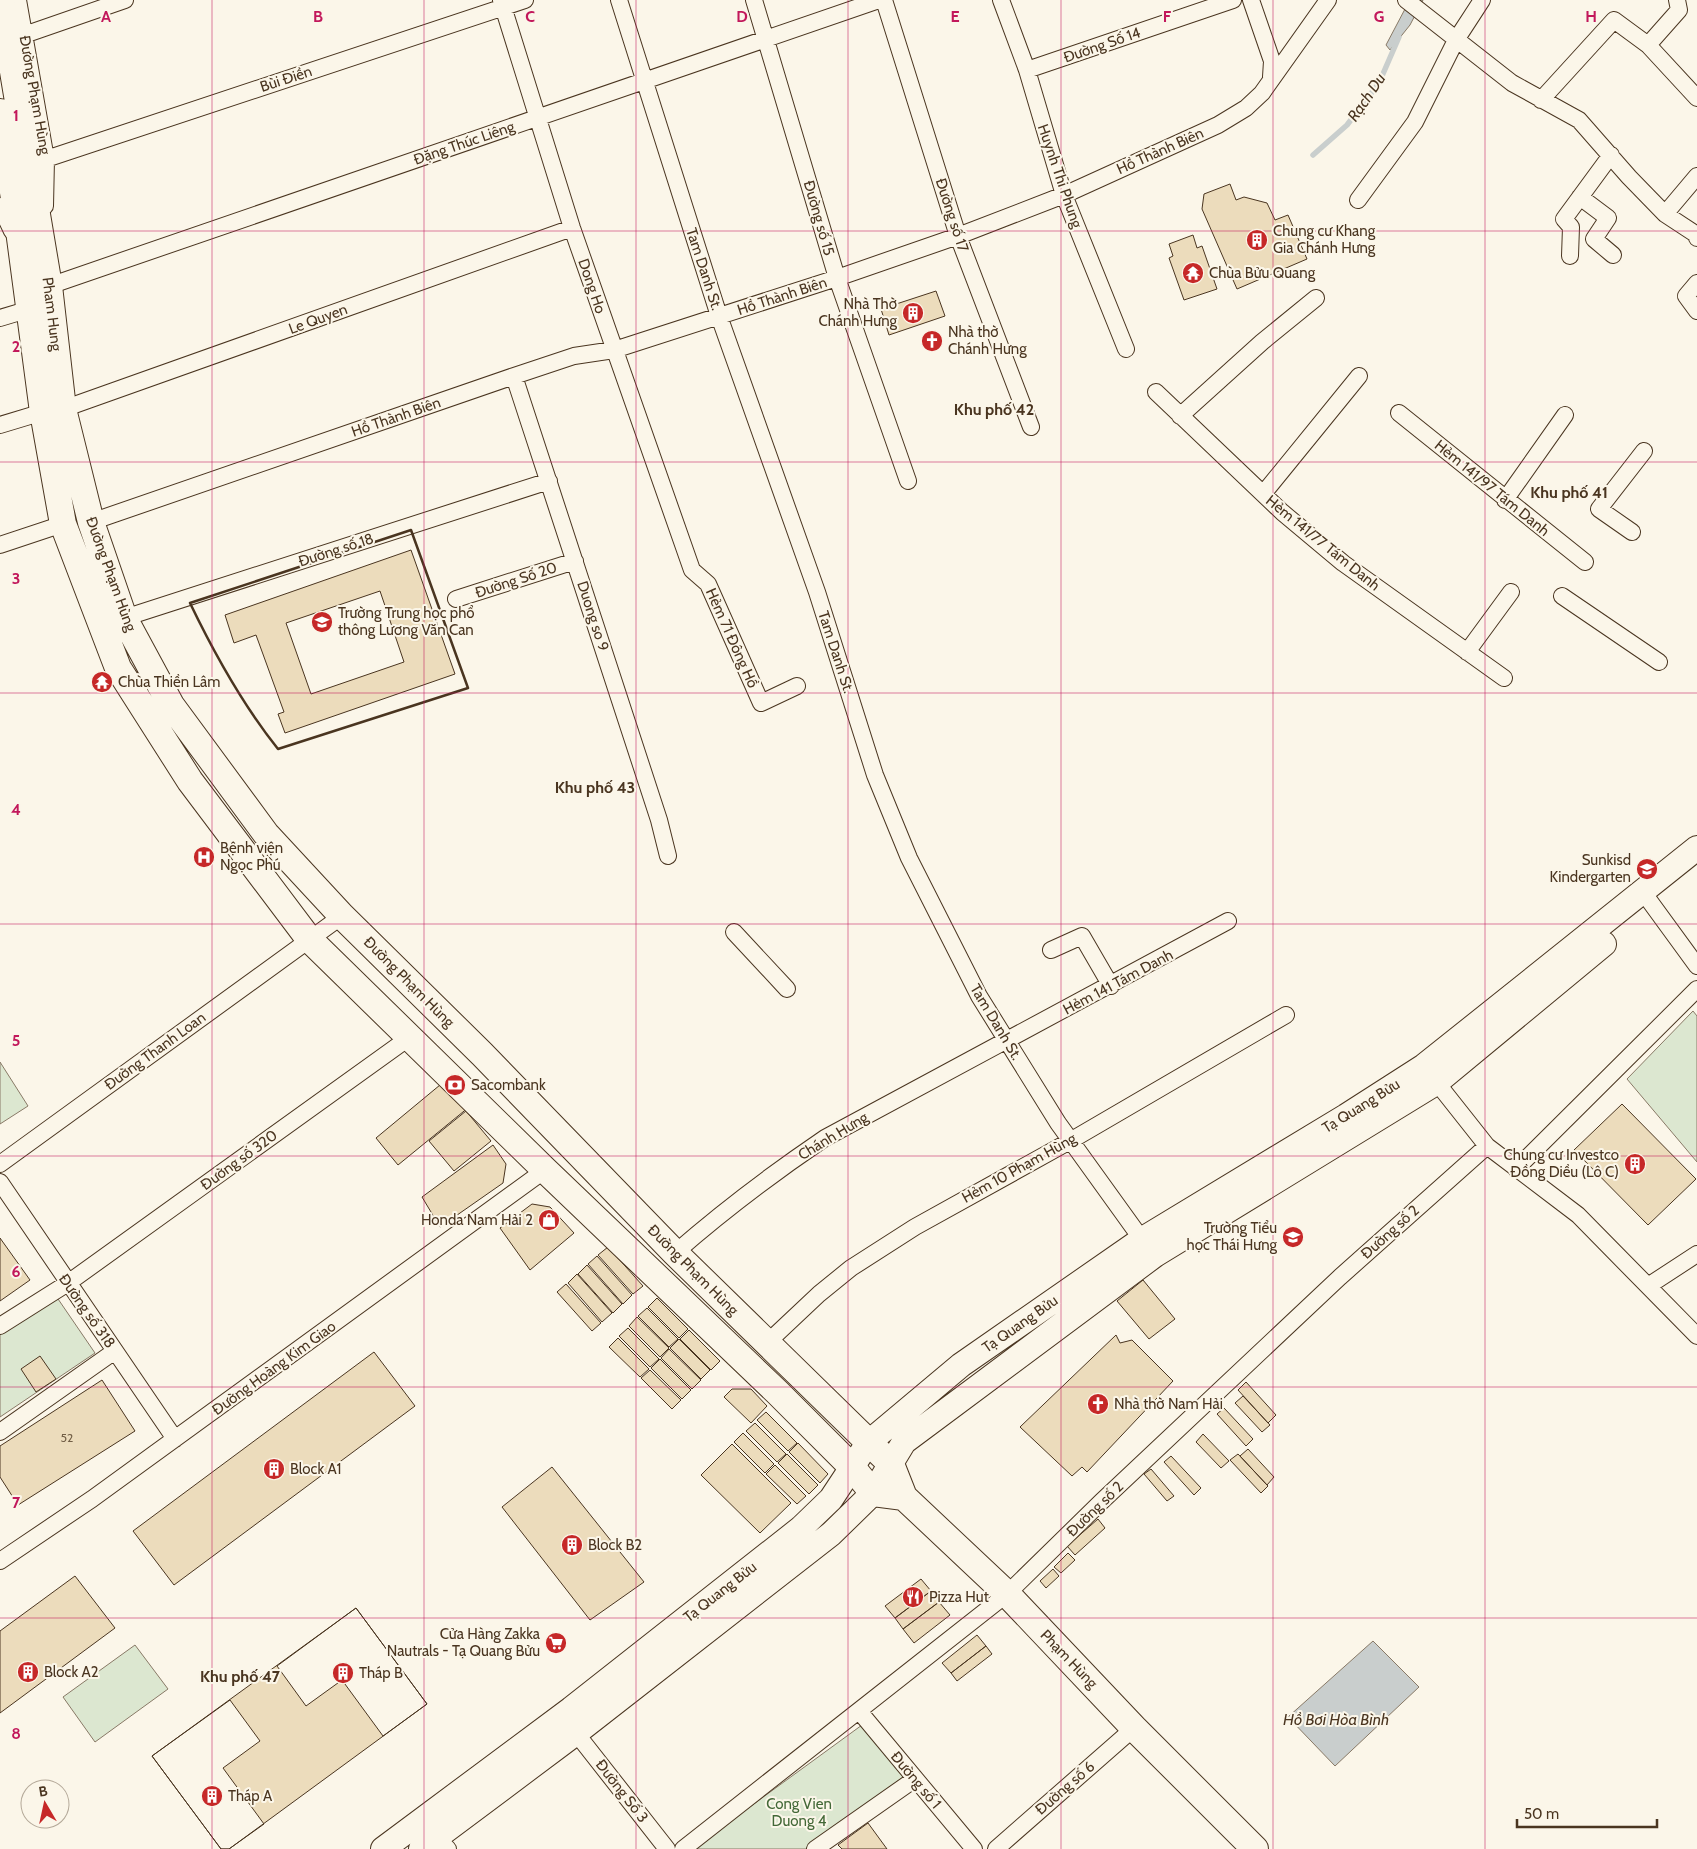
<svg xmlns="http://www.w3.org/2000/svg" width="1697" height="1849" font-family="Cabin,sans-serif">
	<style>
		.green { fill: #dce7d0; stroke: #887966 }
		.water { fill: #c9cecd; stroke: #887966 }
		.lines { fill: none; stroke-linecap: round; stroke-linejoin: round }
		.stream { stroke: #c9cecd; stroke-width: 5.5 }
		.building { fill: #ecdcbc; stroke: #4a3520; fill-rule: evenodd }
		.minor-casing { stroke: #4a3520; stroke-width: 18 }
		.secondary-casing { stroke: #4a3520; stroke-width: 26 }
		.primary-casing { stroke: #4a3520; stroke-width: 28 }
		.minor { stroke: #fbf6e9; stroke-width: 16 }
		.secondary { stroke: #fbf6e9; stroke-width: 24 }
		.primary { stroke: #fbf6e9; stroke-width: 26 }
		.wall { stroke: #4a3520; stroke-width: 2.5 }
		.grid { fill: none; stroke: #c2185b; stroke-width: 1; stroke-opacity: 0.55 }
		.labels { text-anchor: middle; stroke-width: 4; stroke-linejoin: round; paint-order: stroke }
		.number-label { font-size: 12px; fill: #725f47 }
		.street-label { font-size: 15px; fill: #4a3520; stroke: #fbf6e9 }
		.poi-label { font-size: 15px; fill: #4a3520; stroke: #fbf6e9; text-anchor: start }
		.park-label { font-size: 15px; fill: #436837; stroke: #fbf6e9 }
		.water-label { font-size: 16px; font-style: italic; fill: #4a3520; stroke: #fbf6e9 }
		.neighbourhood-label { font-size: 16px; font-weight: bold; fill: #4a3520; stroke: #fbf6e9 }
		.grid-label { font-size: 16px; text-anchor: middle; font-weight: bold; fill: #c2185b; stroke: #fbf6e9; stroke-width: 4; stroke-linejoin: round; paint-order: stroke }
	</style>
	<rect width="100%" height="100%" fill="#fbf6e9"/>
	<path class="green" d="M1693 1011 1697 1016V1162L1627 1079Z
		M0 1062 28 1106 0 1124Z
		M56 1296 95 1353 0 1417V1334Z
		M135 1645 168 1689 95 1742 63 1697Z
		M862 1725 910 1772 806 1849H692Z"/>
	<path class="water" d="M1407 0H1423L1410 25 1390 50 1386 45 1405 9Z
		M1373 1641 1419 1687 1335 1766 1288 1717Z"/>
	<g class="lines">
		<path class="stream" d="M1313 155 1347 125 1379 83 1399 37"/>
	</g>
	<path class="building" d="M1230 184 1236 200 1244 197 1267 203 1275 220 1288 215 1307 259 1237 289 1202 209 1204 194Z
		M1193 235 1197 248 1202 246 1217 289 1184 300 1169 258 1173 256 1169 244Z
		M936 291 945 316 889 335 881 309Z
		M411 550 455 674 285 733 278 714 284 712 256 635 234 643 225 615ZM380 591 404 662 311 694 286 623Z
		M446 1080 469 1107 398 1165 376 1138Z
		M1622 1104 1696 1179 1648 1225 1574 1150Z
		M466 1111 491 1141 454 1171 429 1141Z
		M493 1145 506 1164 503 1183 440 1227 422 1197Z
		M532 1204 550 1207 574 1233 530 1270 500 1228Z
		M0 1238 30 1280 0 1301Z
		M608 1247 643 1286 633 1294 598 1255Z
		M597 1256 632 1295 623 1304 588 1264Z
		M587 1265 622 1304 613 1313 578 1274Z
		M577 1274 612 1313 602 1322 568 1283Z
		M1143 1280 1175 1319 1149 1339 1117 1301Z
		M566 1284 601 1323 592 1331 557 1292Z
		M657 1298 688 1329 679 1338 648 1307Z
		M647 1308 678 1339 669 1347 638 1316Z
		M637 1317 669 1348 660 1357 629 1326Z
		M628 1328 659 1359 650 1367 619 1336Z
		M689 1330 720 1361 711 1370 680 1339Z
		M1116 1335 1120 1343 1132 1340 1173 1381 1087 1472 1082 1467 1072 1476 1020 1427Z
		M618 1338 649 1369 640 1377 609 1347Z
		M679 1339 710 1370 701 1379 670 1348Z
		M669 1349 701 1380 692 1389 661 1358Z
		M374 1352 415 1406 174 1585 133 1531Z
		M40 1356 56 1379 36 1392 21 1369Z
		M660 1359 691 1390 682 1399 651 1368Z
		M650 1370 681 1400 672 1409 641 1378Z
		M102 1380 135 1431 18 1505 0 1477V1446Z
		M1246 1382 1276 1415 1268 1423 1238 1390Z
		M732 1389H751L767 1406 751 1423 724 1397Z
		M1243 1396 1270 1425 1262 1432 1235 1403Z
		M1224 1408 1253 1439 1246 1446 1217 1414Z
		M766 1412 797 1443 788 1451 757 1420Z
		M755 1423 786 1454 777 1462 746 1431Z
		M743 1433 774 1464 765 1473 734 1442Z
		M1203 1434 1229 1461 1221 1468 1196 1442Z
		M798 1443 828 1474 820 1483 789 1452Z
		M732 1444 791 1503 760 1533 701 1475Z
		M1248 1449 1274 1477 1267 1485 1240 1456Z
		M787 1454 818 1485 809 1494 778 1463Z
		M1238 1454 1268 1486 1261 1493 1230 1460Z
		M1171 1456 1201 1488 1194 1495 1164 1462Z
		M775 1465 806 1496 797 1504 766 1474Z
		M552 1467 644 1582 590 1620 502 1507Z
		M1151 1469 1174 1496 1167 1501 1144 1474Z
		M1098 1519 1105 1528 1075 1555 1067 1546Z
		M1068 1553 1075 1560 1061 1573 1054 1567Z
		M1053 1569 1059 1576 1046 1588 1040 1581Z
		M75 1576 115 1628 0 1713V1631Z
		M921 1579 931 1591 895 1618 885 1606Z
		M931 1591 939 1602 903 1629 895 1618Z
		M939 1602 950 1615 914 1643 903 1629Z
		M356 1608 427 1704 229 1849H221L152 1756Z
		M356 1608 427 1704 383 1736 342 1680 306 1706 277 1666Z
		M977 1635 986 1646 951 1673 942 1663Z
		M986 1646 992 1654 957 1681 951 1673Z
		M230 1700 260 1741 223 1768 264 1824 229 1849H221L152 1756Z
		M868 1823 887 1849H842L838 1845Z"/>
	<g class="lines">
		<g class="minor-casing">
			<path id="minor" d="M18 0 46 159 45 206
				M501 0 572 228 692 570 708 584 761 703 797 686
				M619 0 719 316 817 592 875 775 909 858 979 996 1058 1123 1148 1248
				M754 0 837 278 908 481
				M884 0 958 236 1031 427
				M1001 0 1027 70 1064 195 1126 349
				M1251 0 1272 61 1271 77
				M1406 0 1512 83 1579 120 1629 177 1665 214 1697 235V238
				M24 35 125 0
				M1648 45 1697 98
				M1027 70 1233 0
				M1541 100 1614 20 1648 45 1679 10 1677 0
				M46 159 525 0
				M1580 197 1608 218 1594 239 1613 255
				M1358 200 1415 122 1456 40 1482 0
				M0 206 12 231
				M1665 214 1697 176
				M1570 256 1571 227 1564 219 1611 155
				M1697 283 1686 296 1697 311
				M49 286 879 0
				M0 318 30 309
				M514 376 659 820 668 856
				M1156 392 1282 512 1343 563 1504 678
				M63 409 572 228
				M1399 413 1585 562
				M1180 416 1262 342 1316 298
				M0 425 43 412
				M1263 494 1359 376
				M1505 500 1565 415
				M91 522 514 376 574 356 614 350 837 278 958 236 1064 195 1218 125 1246 108 1262 93 1328 0
				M1632 532 1599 509 1644 451
				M0 545 63 524
				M1562 596 1659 662
				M456 599 575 561
				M124 618 549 481
				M1467 652 1511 592
				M1643 892 1697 966
				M734 932 787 989
				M1051 950 1082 936 1111 986
				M1430 1074 1487 1146 1578 1215 1697 1336
				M0 1164 342 916
				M1516 1169 1697 989
				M0 1182 175 1439
				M675 1253C723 1211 772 1174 825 1138L1228 921
				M1648 1286 1697 1254
				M0 1326 68 1283 410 1037
				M767 1343 819 1294 851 1268 915 1227 1070 1141 1286 1015
				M0 1432 115 1351
				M0 1561 92 1499 545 1170
				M859 1711 974 1849
				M576 1733 667 1849
				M436 1837 448 1849
				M683 1849 1007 1594 1102 1501 1340 1277 1487 1146
				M815 1849 915 1779
				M996 1849 1134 1728"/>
		</g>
		<g class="secondary-casing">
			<path id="secondary" d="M383 1849 571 1709 801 1528 831 1499 868 1443 961 1365 1141 1240 1346 1116 1424 1066 1697 848
				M421 1849 576 1733 831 1534 873 1493 904 1442 1155 1255 1436 1083 1604 944"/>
		</g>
		<g class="primary-casing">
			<path id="primary" d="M1 0 49 286 63 409 91 522 124 618 171 705 266 834 342 916 482 1054 675 1253 891 1464 904 1497 1007 1594 1134 1728 1255 1849
				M0 112 18 223 43 412 63 524 118 668 190 781 309 939 545 1170 778 1393 852 1467 873 1493 904 1497"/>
		</g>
		<use href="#minor" class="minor"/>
		<use href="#secondary" class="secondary"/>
		<use href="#primary" class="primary"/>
		<path class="wall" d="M411 530 468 688 278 749C242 704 215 655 190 603Z"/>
	</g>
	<path class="grid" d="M212 0V1849M424 0V1849M636 0V1849M848 0V1849M1061 0V1849M1273 0V1849M1485 0V1849M0 231H1697M0 462H1697M0 693H1697M0 924H1697M0 1156H1697M0 1387H1697M0 1618H1697"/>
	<defs>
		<g id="building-disc" transform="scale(1.125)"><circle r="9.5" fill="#c62828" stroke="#fbf6e9"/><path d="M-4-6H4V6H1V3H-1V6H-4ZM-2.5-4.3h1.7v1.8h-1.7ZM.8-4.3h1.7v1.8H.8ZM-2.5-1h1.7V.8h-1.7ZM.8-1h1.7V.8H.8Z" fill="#fff"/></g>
		<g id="temple-disc" transform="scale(1.125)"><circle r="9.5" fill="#c62828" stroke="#fbf6e9"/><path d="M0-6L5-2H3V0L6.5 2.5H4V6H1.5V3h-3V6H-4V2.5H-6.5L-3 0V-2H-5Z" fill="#fff"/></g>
		<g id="church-disc" transform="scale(1.125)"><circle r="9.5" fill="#c62828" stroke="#fbf6e9"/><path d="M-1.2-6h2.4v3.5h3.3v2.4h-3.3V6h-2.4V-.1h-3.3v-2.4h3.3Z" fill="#fff"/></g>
		<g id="school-disc" transform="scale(1.125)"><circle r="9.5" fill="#c62828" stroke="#fbf6e9"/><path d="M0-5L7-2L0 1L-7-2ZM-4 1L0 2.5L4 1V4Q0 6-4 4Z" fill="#fff"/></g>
		<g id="hospital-disc" transform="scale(1.125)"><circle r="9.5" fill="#c62828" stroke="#fbf6e9"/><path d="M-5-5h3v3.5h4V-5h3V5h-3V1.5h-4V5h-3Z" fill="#fff"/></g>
		<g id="bank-disc" transform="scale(1.125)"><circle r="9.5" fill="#c62828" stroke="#fbf6e9"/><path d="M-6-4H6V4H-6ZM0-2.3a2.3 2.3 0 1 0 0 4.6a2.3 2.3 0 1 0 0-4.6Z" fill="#fff"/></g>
		<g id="shop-disc" transform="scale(1.125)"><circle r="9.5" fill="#c62828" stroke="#fbf6e9"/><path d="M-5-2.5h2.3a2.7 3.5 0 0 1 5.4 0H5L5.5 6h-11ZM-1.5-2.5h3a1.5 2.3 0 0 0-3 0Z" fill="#fff"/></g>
		<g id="restaurant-disc" transform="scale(1.125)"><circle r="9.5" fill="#c62828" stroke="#fbf6e9"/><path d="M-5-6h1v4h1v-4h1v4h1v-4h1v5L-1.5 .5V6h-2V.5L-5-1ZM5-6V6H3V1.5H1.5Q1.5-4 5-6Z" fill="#fff"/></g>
		<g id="supermarket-disc" transform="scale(1.125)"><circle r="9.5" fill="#c62828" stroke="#fbf6e9"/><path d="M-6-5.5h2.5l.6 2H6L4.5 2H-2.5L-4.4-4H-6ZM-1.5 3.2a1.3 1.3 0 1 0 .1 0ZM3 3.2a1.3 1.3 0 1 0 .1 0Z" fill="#fff"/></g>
	</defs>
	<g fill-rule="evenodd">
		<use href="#building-disc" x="1257" y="240"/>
		<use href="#temple-disc" x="1193" y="273"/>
		<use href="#building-disc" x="913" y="313"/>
		<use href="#church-disc" x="932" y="341"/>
		<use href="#school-disc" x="322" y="622"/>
		<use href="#temple-disc" x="102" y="682"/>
		<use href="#hospital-disc" x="204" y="857"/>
		<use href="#school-disc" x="1647" y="869"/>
		<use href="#bank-disc" x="455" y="1085"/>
		<use href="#building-disc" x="1635" y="1164"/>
		<use href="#shop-disc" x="549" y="1220"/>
		<use href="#school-disc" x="1293" y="1237"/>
		<use href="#church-disc" x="1098" y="1404"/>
		<use href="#building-disc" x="274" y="1469"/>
		<use href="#building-disc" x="572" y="1545"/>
		<use href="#restaurant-disc" x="913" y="1597"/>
		<use href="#supermarket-disc" x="556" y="1643"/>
		<use href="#building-disc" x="28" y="1672"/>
		<use href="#building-disc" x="343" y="1673"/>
		<use href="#building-disc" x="212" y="1796"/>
	</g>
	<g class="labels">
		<g class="number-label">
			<text x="67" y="1442">52</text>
		</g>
		<g class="street-label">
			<text transform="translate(1102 45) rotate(-19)" y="5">Đường Số 14</text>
			<text transform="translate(286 79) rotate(-18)" y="5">Bùi Điền</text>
			<text transform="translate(35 95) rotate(80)" y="5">Đường Phạm Hùng</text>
			<text transform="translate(464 143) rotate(-19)" y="5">Đặng Thúc Liêng</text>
			<text transform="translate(1160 151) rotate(-24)" y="5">Hồ Thành Biên</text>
			<text transform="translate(1060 176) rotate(71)" y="5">Huynh Thi Phung</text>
			<text transform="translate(952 215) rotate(72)" y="5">Đường số 17</text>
			<text transform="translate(819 218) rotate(74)" y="5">Đường số 15</text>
			<text transform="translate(704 269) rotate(72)" y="5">Tam Danh St.</text>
			<text transform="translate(592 286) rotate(71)" y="5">Dong Ho</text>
			<text transform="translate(782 296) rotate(-18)" y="5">Hồ Thành Biên</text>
			<text transform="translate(52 314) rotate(83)" y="5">Pham Hung</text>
			<text transform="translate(318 319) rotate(-20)" y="5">Le Quyen</text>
			<text transform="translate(396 417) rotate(-19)" y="5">Hồ Thành Biên</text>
			<text transform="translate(1492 488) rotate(39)" y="5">Hẻm 141/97 Tám Danh</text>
			<text transform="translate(1323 543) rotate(39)" y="5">Hẻm 141/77 Tám Danh</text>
			<text transform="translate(336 550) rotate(-18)" y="5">Đường số 18</text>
			<text transform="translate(111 574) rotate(70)" y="5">Đường Phạm Hùng</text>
			<text transform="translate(516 580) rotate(-18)" y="5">Đường Số 20</text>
			<text transform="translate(593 616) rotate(72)" y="5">Duong so 9</text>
			<text transform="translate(732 638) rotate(66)" y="5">Hẻm 71 Đông Hồ</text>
			<text transform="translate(836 652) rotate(72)" y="5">Tam Danh St.</text>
			<text transform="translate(409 982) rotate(45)" y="5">Đường Phạm Hùng</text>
			<text transform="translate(1118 982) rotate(-28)" y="5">Hẻm 141 Tám Danh</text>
			<text transform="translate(996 1022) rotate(59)" y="5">Tam Danh St.</text>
			<text transform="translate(155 1051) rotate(-36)" y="5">Đường Thanh Loan</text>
			<text transform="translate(1361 1106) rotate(-32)" y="5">Tạ Quang Bửu</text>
			<text transform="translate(833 1136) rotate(-31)" y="5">Chánh Hưng</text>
			<text transform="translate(239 1160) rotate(-36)" y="5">Đường số 320</text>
			<text transform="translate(1019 1168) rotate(-29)" y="5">Hẻm 10 Phạm Hùng</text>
			<text transform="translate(1390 1232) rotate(-42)" y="5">Đường số 2</text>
			<text transform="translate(693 1270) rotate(45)" y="5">Đường Phạm Hùng</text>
			<text transform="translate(87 1311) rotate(55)" y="5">Đường số 318</text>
			<text transform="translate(1020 1324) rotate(-35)" y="5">Tạ Quang Bửu</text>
			<text transform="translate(274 1368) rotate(-36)" y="5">Đường Hoàng Kim Giao</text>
			<text transform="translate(1095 1509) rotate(-44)" y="5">Đường số 2</text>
			<text transform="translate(720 1592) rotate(-38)" y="5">Tạ Quang Bửu</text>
			<text transform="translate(1069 1659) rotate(46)" y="5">Phạm Hùng</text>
			<text transform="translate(916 1780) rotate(50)" y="5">Đường số 1</text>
			<text transform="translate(1065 1788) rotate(-41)" y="5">Đường số 6</text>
			<text transform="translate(622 1791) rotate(52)" y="5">Đường Số 3</text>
		</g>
		<g class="poi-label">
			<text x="1273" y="236">Chung cư Khang<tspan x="1273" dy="17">Gia Chánh Hưng</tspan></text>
			<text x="1209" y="278">Chùa Bửu Quang</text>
			<text x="897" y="309" text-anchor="end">Nhà Thờ<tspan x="897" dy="17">Chánh Hưng</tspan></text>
			<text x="948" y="337">Nhà thờ<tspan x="948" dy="17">Chánh Hưng</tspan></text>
			<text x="338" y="618">Trường Trung học phổ<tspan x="338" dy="17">thông Lương Văn Can</tspan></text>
			<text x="118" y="687">Chùa Thiền Lâm</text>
			<text x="220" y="853">Bệnh viện<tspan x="220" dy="17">Ngọc Phú</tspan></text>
			<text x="1631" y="865" text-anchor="end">Sunkisd<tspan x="1631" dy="17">Kindergarten</tspan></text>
			<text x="471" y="1090">Sacombank</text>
			<text x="1619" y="1160" text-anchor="end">Chung cư Investco<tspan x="1619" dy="17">Đồng Diều (Lô C)</tspan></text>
			<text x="533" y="1225" text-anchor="end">Honda Nam Hải 2</text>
			<text x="1277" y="1233" text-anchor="end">Trường Tiểu<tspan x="1277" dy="17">học Thái Hưng</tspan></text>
			<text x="1114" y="1409">Nhà thờ Nam Hải</text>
			<text x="290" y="1474">Block A1</text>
			<text x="588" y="1550">Block B2</text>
			<text x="929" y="1602">Pizza Hut</text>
			<text x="540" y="1639" text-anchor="end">Cửa Hàng Zakka<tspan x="540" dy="17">Nautrals - Tạ Quang Bửu</tspan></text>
			<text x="44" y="1677">Block A2</text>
			<text x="359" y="1678">Tháp B</text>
			<text x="228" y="1801">Tháp A</text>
		</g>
		<g class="park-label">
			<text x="799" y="1809">Cong Vien<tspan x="799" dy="17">Duong 4</tspan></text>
		</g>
		<g class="water-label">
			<text transform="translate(1366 97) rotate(-56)" y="6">Rạch Du</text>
			<text x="1336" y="1725">Hồ Bơi Hòa Bình</text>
		</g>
		<g class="neighbourhood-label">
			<text x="994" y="415">Khu phố 42</text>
			<text x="1569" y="498">Khu phố 41</text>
			<text x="595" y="793">Khu phố 43</text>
			<text x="240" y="1682">Khu phố 47</text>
		</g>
	</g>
	<g class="grid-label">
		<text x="106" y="22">A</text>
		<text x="318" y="22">B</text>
		<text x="530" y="22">C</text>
		<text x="742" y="22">D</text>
		<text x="955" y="22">E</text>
		<text x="1167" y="22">F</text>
		<text x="1379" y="22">G</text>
		<text x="1591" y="22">H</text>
		<text x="16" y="121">1</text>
		<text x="16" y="352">2</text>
		<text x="16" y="584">3</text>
		<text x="16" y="815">4</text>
		<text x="16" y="1046">5</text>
		<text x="16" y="1277">6</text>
		<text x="16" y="1508">7</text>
		<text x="16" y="1739">8</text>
	</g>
	<g transform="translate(45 1804) rotate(351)"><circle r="24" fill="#fbf6e9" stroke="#b4a999"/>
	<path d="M0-4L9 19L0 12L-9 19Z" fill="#c62828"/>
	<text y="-8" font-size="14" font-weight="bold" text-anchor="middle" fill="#4a3520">B</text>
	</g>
	<path d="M1517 1819v8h140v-8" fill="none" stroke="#4a3520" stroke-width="2.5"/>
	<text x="1524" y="1819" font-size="15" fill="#4a3520" stroke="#fbf6e9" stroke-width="4" paint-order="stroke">50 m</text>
</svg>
